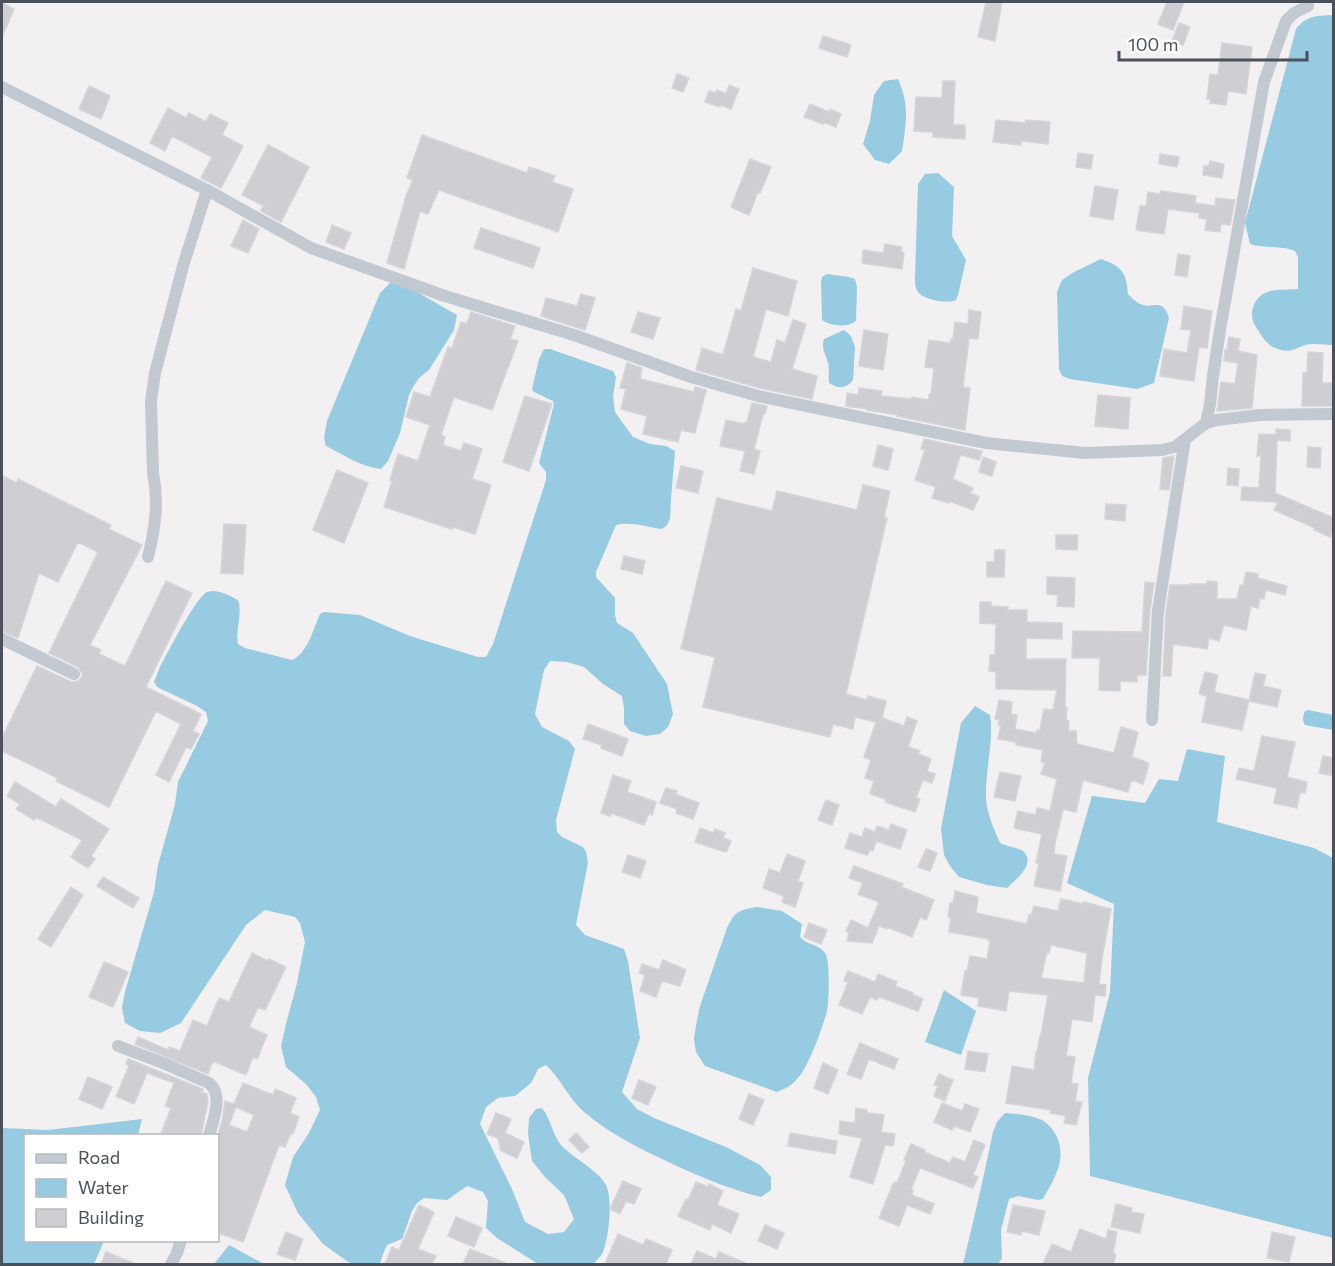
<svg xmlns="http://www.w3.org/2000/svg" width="1335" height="1266" font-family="Commissioner,sans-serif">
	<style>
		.water { fill: #96cbe2 }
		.building { fill: #ceced3; stroke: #d4d5da; stroke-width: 1.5; fill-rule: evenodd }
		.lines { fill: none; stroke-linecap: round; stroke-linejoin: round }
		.minor { stroke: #c2c9d0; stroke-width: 12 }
	</style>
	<rect width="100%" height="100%" fill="#f2f0f0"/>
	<path class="water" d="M1333 15V345C1325 345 1314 343 1306 345 1292 349 1292 354 1275 348 1266 344 1261 335 1256 327 1247 314 1254 295 1270 291 1279 289 1289 290 1298 289V257L1295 251C1281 245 1265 249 1250 244L1245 223 1296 29C1307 15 1316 16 1333 15Z
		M898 79C910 106 906 123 902 151L889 164 875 160 863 144 870 121 874 95 884 81Z
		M938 173 954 187 952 236 966 260 958 295 956 300C948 304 923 300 918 292 915 288 915 282 915 277L918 184 925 174Z
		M1101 259C1122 267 1126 271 1128 294 1131 297 1136 302 1140 304 1154 310 1162 296 1169 318L1154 383 1137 389 1070 379 1062 376 1059 369 1057 292 1062 280 1074 272Z
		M827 274 849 277 855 279 857 287 856 321C847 328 831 326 822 320L821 283 822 277Z
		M391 282 410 288 457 315 454 330 429 370 419 378 413 387 409 395 400 433 388 461 381 469C361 467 344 455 326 446L324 438 327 421 380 293Z
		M844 330 851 336 855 347 853 380C846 389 838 389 829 383 828 377 829 373 829 368 828 357 820 350 824 339Z
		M544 349H550L613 371 616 377 613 396 615 412 633 437 650 444 666 446 675 451 671 499 670 519 667 525 662 529C647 527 630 521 616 525L596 572V577L615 598V615L617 623 633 633 667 684 673 714 668 727 660 734 646 736 630 731 624 724V708L622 696 603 684 584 667 567 662 550 661 544 670 535 714 542 727 569 741 575 749 556 820 557 832 562 837 583 847 586 852 588 862 576 925 585 935 624 949 628 961 640 1038 622 1092 637 1109 654 1118 726 1147 760 1165 771 1177V1190L761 1197C732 1190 706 1179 679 1167 645 1151 612 1136 584 1112 569 1099 561 1079 546 1065L538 1069 531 1083 515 1096 498 1098 486 1107 480 1124 512 1189 525 1222 548 1234 564 1232 574 1219 564 1195 545 1177 532 1161 528 1134 529 1118 536 1109 542 1108C551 1119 552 1134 561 1145 573 1158 598 1170 606 1185 613 1200 609 1239 602 1254 600 1257 596 1261 593 1264H538L497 1238 486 1228 488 1201 483 1192 467 1186 447 1200 424 1198 417 1203 412 1211 402 1239 387 1245 383 1254 380 1264H351L323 1244 298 1213 285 1185 293 1157 309 1133 320 1110 316 1097 306 1084 286 1067 281 1046 287 1020 297 983 305 942 300 923 295 917 265 910 246 925 181 1023 160 1033 140 1031 125 1023 122 1008 125 992 154 892 158 865 175 804 178 782 208 721 206 712 197 706 157 687 154 682 160 667C167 654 196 597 207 592 217 588 230 596 238 600 243 615 235 628 238 644L245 648 292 660C308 653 313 629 320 614L324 612 360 615 410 636 478 657H486L493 644 546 480V472L539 463 554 404 553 401 534 392 532 389 539 359Z
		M975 706 990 715C994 743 985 770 986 799 987 814 994 829 1000 843 1005 846 1019 848 1023 851 1037 864 1015 880 1007 888L987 885 959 877 950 866 944 855 941 829 961 723Z
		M1308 710 1333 715V730L1305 725C1302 721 1303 716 1305 711Z
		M1187 749 1225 756 1217 822 1314 848 1333 858V1238L1090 1176 1088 1078 1110 992 1114 904 1067 883 1092 796 1145 803 1159 779 1178 781Z
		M757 907 782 911 802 924 800 937C808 946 821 944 826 955 830 963 829 1002 827 1011 823 1026 808 1069 797 1079 792 1085 785 1089 777 1092L705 1066 696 1052 694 1039 696 1025 700 1006 727 928C735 911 739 910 757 907Z
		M944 990 976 1011 961 1055 925 1042Z
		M1005 1113C1017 1114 1031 1115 1042 1120 1057 1129 1064 1148 1059 1165 1056 1177 1049 1188 1043 1199L1038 1200 1018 1196 1009 1199 1001 1230 1002 1258 998 1264H963L981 1188 993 1132 997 1122Z
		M142 1119 138 1135 26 1136V1240L104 1241 94 1264H2V1128L48 1130Z
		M229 1245 264 1264H214Z"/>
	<path class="building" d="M986 2H1002L995 41 978 37Z
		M1167 2H1184L1173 30 1158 24Z
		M2 3 14 9 2 37Z
		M1179 23 1190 27 1183 45 1172 41Z
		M823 36 851 45 847 57 819 48Z
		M1222 43 1252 47 1246 94 1228 91 1226 105 1210 103 1211 99H1207L1210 74 1218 75Z
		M677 74 689 78 683 92 672 88Z
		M943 81H955L953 125H965V139L933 137V132L914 131 916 97 942 98Z
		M729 85 739 89 731 109 721 105 720 107 705 102 709 91 716 93 717 90 726 94Z
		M89 86 110 96 101 119 79 109Z
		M810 104 829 112 830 109 841 114 836 127 823 122V124L804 117Z
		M168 108 186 118 189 113 206 122 210 114 228 123 222 135 243 146 221 188 201 178 212 157 172 136 165 151 150 143Z
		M996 120 1025 123 1026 120 1050 122 1048 144 1021 141V145L993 142Z
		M422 135 527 173 529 167 555 176 552 182 573 189 558 232 439 190 428 214 420 211 404 269 387 263 406 196 413 180 407 178Z
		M268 145 309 167 281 222 261 211 264 206 242 195Z
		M1078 153 1093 155 1091 169 1076 167Z
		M1160 154 1179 157 1177 167 1159 164Z
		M750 159 771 167 760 193 758 192 749 215 731 207Z
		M1210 161 1224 164 1222 178 1203 175 1204 166H1209Z
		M1095 186 1118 190 1113 220 1090 216Z
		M1161 191 1196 196 1195 203 1215 206 1216 198 1235 200 1230 225 1221 224 1220 232 1205 230 1207 219 1199 218V213L1168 209 1164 234 1136 230 1140 206H1146L1148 192 1160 194Z
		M243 220 259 229 248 253 231 246Z
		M332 225 351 233 344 249 326 242Z
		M481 228 540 248 533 268 474 248Z
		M885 244 902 247 901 252 904 253 902 269 862 263 863 250 883 253Z
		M1178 254 1190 256 1187 277 1175 275Z
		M753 268 797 281 788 316 766 309 753 357 771 362 777 340 785 343 793 320 806 324 792 369 817 376 812 399 760 388 696 370 702 348 723 355 736 309 741 311Z
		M581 294 595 298 585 330 541 316 546 298 577 306Z
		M1184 306 1212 311 1207 348 1199 347 1194 381 1160 376 1164 349 1187 353 1191 330 1181 329Z
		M969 310 981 312 978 339 969 338 963 387 970 388 965 430 897 416 898 415 867 410V409L846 406 847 393 858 395 859 388 882 391 881 396 911 399 912 397 929 400V394H931L934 368 925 367 929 340 950 343 951 339H953L955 322 968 324Z
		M471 312 515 326 510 339 518 341 492 410 454 397 441 435 445 437 443 445 461 451 464 443 482 449 472 479 491 485 475 534 453 527 452 529 384 507 392 481 390 480 398 454 418 461 430 425 406 417 414 392 430 397 448 347 452 348 461 322 467 324Z
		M638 312 660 318 653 339 631 332Z
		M864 330 888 334 883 370 859 366Z
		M1229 337 1240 339 1238 351 1257 355 1252 408 1217 411 1221 382 1235 384 1238 363 1224 361 1225 350H1227Z
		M1308 352 1323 353 1322 383H1333L1332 406H1302L1303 373H1307Z
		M627 363 642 368 640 379 694 392 695 387 706 390 695 433 681 430 678 442 643 434 647 416 621 409 626 389 620 388Z
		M1098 395 1130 398 1128 429 1095 426Z
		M525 396 552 404 529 471 503 462Z
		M752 403 767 406 765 414H763L754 449 760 451 754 474 740 471 745 451 720 446 726 420 744 424 745 422H747Z
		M1276 429 1290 430V441L1277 440 1275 493 1334 518V528L1330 537 1314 530 1315 528 1274 510 1278 502 1241 500 1242 487 1259 488 1261 456H1257L1259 434 1276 435Z
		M924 439 982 451 979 460 962 455 960 456 953 479 973 488 970 493 979 497 973 510 949 501V503L932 498 936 487 915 480 925 450 921 449Z
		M878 445 893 449 888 470 873 466Z
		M1308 447 1321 448 1320 468 1307 467Z
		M1174 456 1169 490 1160 489 1163 458Z
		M983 457 996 462 992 476 979 472Z
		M681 466 703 471 698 493 676 488Z
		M1228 468 1239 469 1238 486 1227 485Z
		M337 470 368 483 344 543 313 530Z
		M4 477 17 483 18 479 111 525 109 529 142 545 90 645 101 650 99 654 125 666 166 581 192 593 146 687 201 714 193 731 199 734 191 749 186 747 169 782 156 775 181 724 156 711 109 807 56 781 58 778 2 751V738L37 666 71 682 78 681 82 677V673L78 667 49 653 98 552 78 542 58 582 39 573 18 638 2 631V482Z
		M863 485 890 491 884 517 887 518 846 694 867 700 868 696 886 701 882 718 904 726 907 717 917 721 908 747 920 751 918 754 931 759 927 771 935 774 932 783 923 780 916 798 920 799 915 812 885 802 886 799 870 794 874 781 865 778 871 760 864 757 876 722 855 717 853 729 833 724 830 737 703 707 715 657 681 649 717 498 772 511 777 491 857 510Z
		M1106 504 1126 505 1125 521 1105 519Z
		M224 524 246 525 243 574 221 573Z
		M1056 535H1078L1077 550 1056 549Z
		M995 550H1005L1004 577H987V562H994Z
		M624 556 645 561 642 574 621 569Z
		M1246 572 1258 574 1257 578 1287 586 1285 595 1266 590 1264 599 1260 598 1258 608 1251 606 1246 630 1224 625 1219 641 1209 638 1207 649 1173 644 1171 676H1163L1166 612 1170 585H1190V584H1207V581L1217 582V599H1237L1240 585 1243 586Z
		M1047 577 1075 578 1074 607 1057 606 1058 595 1047 594Z
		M1145 582 1154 583 1150 610 1146 675H1137V682L1120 681V691L1099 690 1100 658H1072L1073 631 1142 632Z
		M980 602H991V606L1008 607V610H1027V622L1062 623V639L1026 638V659H1066L1065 707H1067L1066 720 1069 721 1068 731H1076L1077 744 1114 753 1121 727 1138 732 1132 757 1147 762 1146 763 1149 764 1143 784 1131 780 1128 792 1083 780 1076 812 1063 809 1055 844 1054 854 1067 856 1060 891 1034 886 1039 863H1036L1042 834 1014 828 1018 811 1036 815 1037 808 1050 811 1057 779 1041 774 1045 763 1041 762 1043 750 1016 745V742L998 739 1001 725H998L1000 720 995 719 999 700 1012 702 1011 714 1017 715 1015 729 1036 733 1037 730H1040L1044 709 1053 710 1057 690 996 689V672L989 671 990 655H995L996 624 980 623Z
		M1205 672 1218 675 1214 692 1249 700 1242 730 1202 722 1207 696 1199 694Z
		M1255 673 1266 675 1263 686 1281 690 1277 707 1249 701Z
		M588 724 628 739 622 756 601 748 602 745 583 739Z
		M1262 736 1295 742 1287 777 1307 782 1305 793 1300 792 1297 808 1274 803 1277 788 1236 779 1239 768 1254 771Z
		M1323 756 1334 758V776L1319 773Z
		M1000 772 1021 776 1015 801 994 797Z
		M613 775 631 781 627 792 656 802 652 815 649 813 644 825 611 813 610 816 601 813Z
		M15 782 56 807 61 799 109 829 91 856 95 859 88 868 71 857 82 840 36 817 34 820 16 809 20 804 7 796Z
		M666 788 677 791 675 794 699 803 693 819 676 813 677 809 660 803Z
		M826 800 839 805 832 825 818 820Z
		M891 824 907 830 900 849 876 841 873 851 870 850 867 855 845 848 850 833 862 837 865 828 875 832 877 826 889 830Z
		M700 828 713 833 715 829 725 833 723 838 731 841 727 851 725 852 695 842Z
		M926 849 937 853 930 871 918 867Z
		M787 854 805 861 798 881 803 883 795 907 782 902 784 896 763 888 769 869 780 873Z
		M628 855 646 861 640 878 622 872Z
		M854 866 903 884 901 887 934 900 926 920 920 917 912 937 887 927V929L879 926 872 943 847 941 849 932 846 931 851 920 868 928 879 902 858 894 863 883 849 878Z
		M103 877 139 898 133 908 97 886Z
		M71 887 83 895 51 947 38 939Z
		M955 891 978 897 976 913 1027 924 1029 915 1031 916 1034 906 1058 911 1061 899 1084 904V902L1111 909 1102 958 1099 984 1106 985 1105 996 1095 995 1092 1022 1072 1019 1066 1056 1075 1057 1071 1083 1078 1084 1075 1101 1082 1102 1076 1125 1064 1123 1066 1116 1050 1113 1051 1110 1006 1103 1012 1066 1034 1070 1036 1052 1037 1053 1040 1035H1041L1048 995 1009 991 1006 1011 978 1006 979 998 961 995 965 971 967 972 970 956 987 959 990 941 988 940 989 939 949 932 951 918 948 917 950 903H953ZM1051 945 1087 953 1084 983 1041 978 1047 952 1049 953Z
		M809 923 827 930 821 944 804 937Z
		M252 953 268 961 269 959 286 967 265 1010 258 1007 249 1027 267 1035 257 1059 253 1057 246 1075 213 1061 208 1074 135 1044 138 1037 168 1050 169 1047 180 1051 193 1020 207 1026 219 998 229 1002Z
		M663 960 686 970 680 986 662 981 656 997 640 991 645 975 639 973 642 964 659 970Z
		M104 962 128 972 113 1007 89 997Z
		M848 971 875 982 878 974 897 982 895 986 913 993V995L923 999 918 1011 879 997 877 1000 870 997 862 1014 839 1005 848 982 844 981Z
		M860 1043 898 1059 894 1069 869 1059 861 1079 847 1074Z
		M968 1051 988 1054 985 1072 965 1069Z
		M128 1059 203 1089 201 1092 207 1094 208 1101 201 1136H160L171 1108 165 1106 174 1083 147 1073 134 1104 116 1096 129 1066 126 1064Z
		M823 1063 838 1070 828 1094 814 1088Z
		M939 1074 953 1080 945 1101 934 1096 938 1086 934 1085Z
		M88 1077 112 1087 102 1109 79 1099Z
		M639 1080 656 1087 648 1105 632 1098Z
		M243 1083 273 1095 275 1089 296 1098 290 1113 299 1117 293 1134 291 1133 285 1147 279 1145 243 1242 218 1233V1136L223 1117 225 1101 234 1104ZM236 1107 254 1115 247 1132 229 1125Z
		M749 1094 764 1100 753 1125 739 1119Z
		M942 1103 962 1111 965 1104 979 1109 970 1132 954 1126 952 1130 934 1122Z
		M856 1108 867 1110V1113L884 1115 881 1132 895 1134 893 1146 885 1145 873 1184 850 1177 862 1138 839 1134 840 1121 855 1123Z
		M496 1113 511 1119 505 1133 524 1142 517 1158 501 1151 498 1138 487 1134Z
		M576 1133 589 1147 582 1153 569 1140Z
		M790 1133 837 1141 835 1154 788 1146Z
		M974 1140 985 1145 973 1175 978 1177 973 1188 920 1168 911 1189 913 1190 912 1195 934 1204 930 1214 907 1205 899 1226 879 1218 894 1182 897 1183 906 1161 904 1160 911 1144 925 1150 924 1152 950 1163 953 1157 965 1162Z
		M623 1181 641 1189 634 1204 626 1201 620 1214 610 1209Z
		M696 1182 708 1187 709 1184 723 1191 717 1205 739 1214 731 1233 712 1224 710 1230 678 1216 686 1199 688 1200Z
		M1116 1204 1132 1208 1131 1212 1144 1214 1140 1233 1111 1227Z
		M419 1205 434 1212 418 1249 436 1256 432 1264H385L392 1247 399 1250Z
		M1013 1205 1045 1211 1039 1235 1022 1231 1021 1235 1007 1232Z
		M456 1217 482 1228 474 1247 448 1236Z
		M765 1225 784 1233 777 1249 758 1241Z
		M1080 1229 1106 1239 1108 1230 1117 1232 1113 1253 1116 1255 1113 1264H1043L1052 1244 1071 1252Z
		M286 1232 303 1239 295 1260 277 1254Z
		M1272 1232 1295 1237 1289 1262 1267 1258Z
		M618 1234 643 1245 646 1239 672 1250 666 1264H605Z
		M470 1249 508 1264H463Z
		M697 1251 716 1259 719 1252 748 1264H691Z
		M106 1252 136 1264H101Z"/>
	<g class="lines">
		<path class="minor" d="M2 87 207 190 311 248 445 296 574 335 691 377 758 396 986 443 1085 453 1162 450 1175 447 1206 423 1217 420 1260 415 1334 414
			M1206 423 1210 404 1213 376 1220 330 1264 82 1286 21 1294 13 1308 6
			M148 557C155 529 159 502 153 473L151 401 155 373 183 266 207 190
			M2 639 74 674
			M1152 720 1158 611 1185 439
			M118 1046 163 1063 209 1083C224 1095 213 1120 209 1136
			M171 1264 177 1253 181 1240"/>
	</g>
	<rect width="1335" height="1266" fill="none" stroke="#4a515b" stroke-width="6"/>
	<rect x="24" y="1134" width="195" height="108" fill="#ffffff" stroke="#b7b9bd" stroke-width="1.5"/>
	<rect x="36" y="1154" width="30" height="9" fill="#c2c9d0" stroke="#b7b9bd" stroke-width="1.5"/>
	<text x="78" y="1164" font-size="18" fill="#4a515b">Road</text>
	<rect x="36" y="1179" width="30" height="18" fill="#96cbe2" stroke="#b7b9bd" stroke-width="1.5"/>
	<text x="78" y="1194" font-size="18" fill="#4a515b">Water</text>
	<rect x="36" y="1209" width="30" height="18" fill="#ceced3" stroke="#b7b9bd" stroke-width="1.5"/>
	<text x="78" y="1224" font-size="18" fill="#4a515b">Building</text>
	<path d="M1119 51v9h188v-9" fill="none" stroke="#4a515b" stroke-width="3"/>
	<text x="1128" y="51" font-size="18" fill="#4a515b" stroke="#ffffff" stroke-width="4.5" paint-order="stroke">100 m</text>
</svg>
